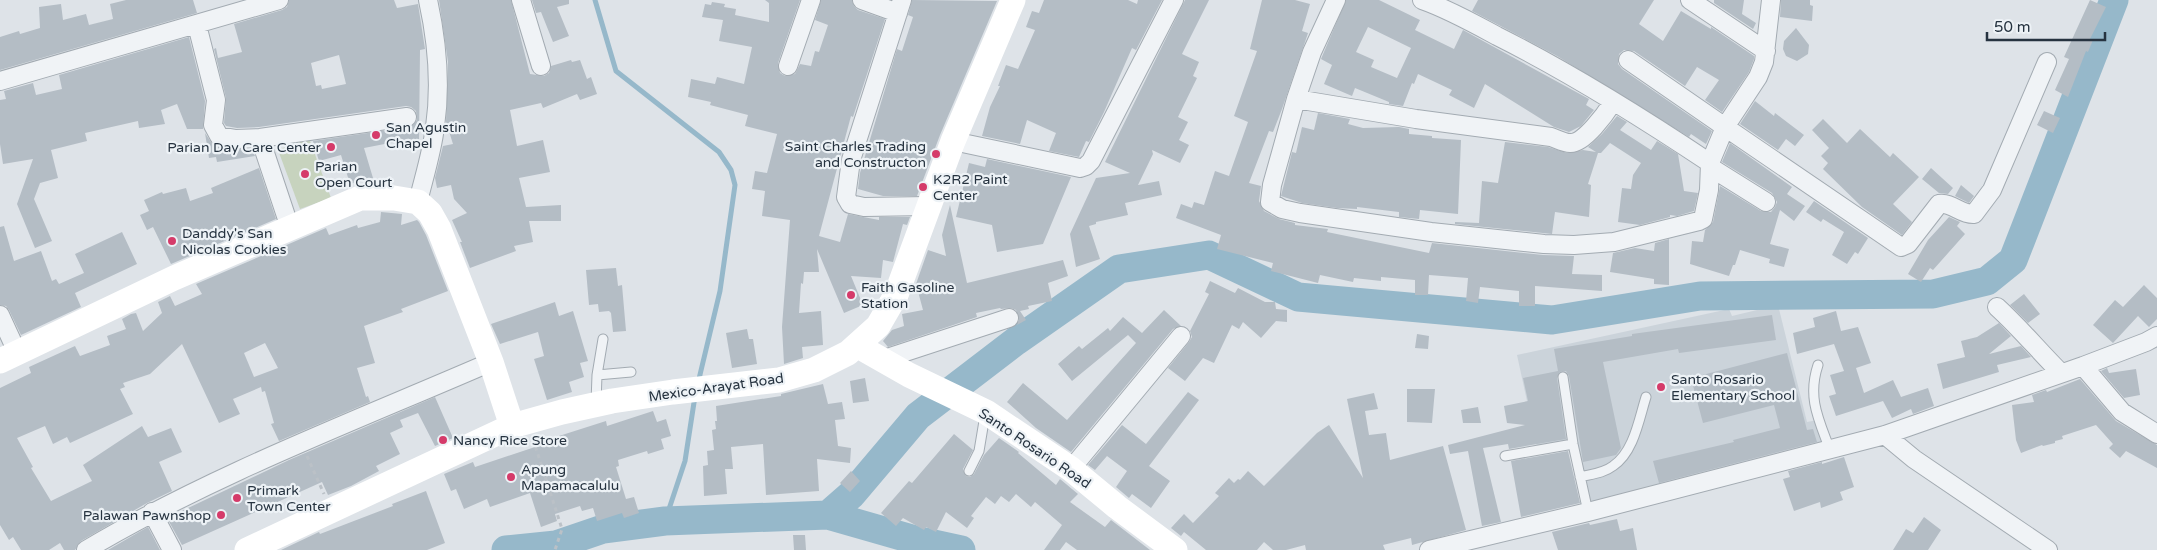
<svg xmlns="http://www.w3.org/2000/svg" width="2157" height="550" font-family="'Varela Round',sans-serif">
	<style>
		.built { fill: #cbd3da }
		.grass { fill: #c7d3be }
		.lines { fill: none; stroke-linecap: round; stroke-linejoin: round }
		.stream { stroke: #96b8ca; stroke-width: 5 }
		.river { stroke: #96b8ca; stroke-width: 29 }
		.building { fill: #b4bdc5; fill-rule: evenodd }
		.lane-casing { stroke: #a3abb2; stroke-width: 11 }
		.street-casing { stroke: #a3abb2; stroke-width: 20 }
		.path { stroke: #bbc1c7; stroke-width: 3; stroke-dasharray: 4 4; stroke-linecap: butt }
		.lane { stroke: #f0f3f6; stroke-width: 9 }
		.street { stroke: #f0f3f6; stroke-width: 18 }
		.secondary { stroke: #fff; stroke-width: 25 }
		.poi-dot { fill: #d53b6a; stroke: #edf2f6; stroke-width: 2 }
		.labels { text-anchor: middle; stroke-width: 4.5; stroke-linejoin: round; paint-order: stroke }
		.poi-label { font-size: 14px; fill: #263340; stroke: #edf2f6; text-anchor: start }
		.street-label { font-size: 14px; fill: #263340; stroke: #edf2f6 }
	</style>
	<rect width="100%" height="100%" fill="#dee3e8"/>
	<path class="built" d="M1778 305 1807 422 1818 420 1825 449 1589 509 1571 445 1538 452 1517 355 1729 309 1732 316Z"/>
	<path class="grass" d="M309 138 331 198 300 209 278 150Z"/>
	<g class="lines">
		<path class="stream" d="M595 0 616 71 719 152 731 170 735 185 720 291 698 383
			M665 521 685 461 695 396"/>
		<path class="river" d="M828 515 852 494 918 416 1016 341 1119 269 1209 255 1298 297 1552 320 1700 296 1933 294 1987 281 2013 260 2114 0
			M506 550 556 545 603 529 665 521 828 515 915 540 961 550"/>
	</g>
	<path class="building" d="M126 0H193L197 13 0 70V37L19 31 20 34 40 28 39 7 61 4 63 20 86 14 89 25 113 19 110 4Z
		M289 0H394L397 8 418 4 425 49 420 50 419 141H400L364 148 373 178 350 184 341 155 319 161 313 141 409 127 417 120 416 111 411 107 406 106 259 127 237 128 226 126 224 123 226 98 214 49 216 48 218 58 242 52 234 24 282 10 287 7ZM339 55 346 84 322 89 321 85 316 86 311 63Z
		M439 0H511L530 74 544 76 549 73 551 66 571 60 572 62 580 60 587 79 591 77 597 94 580 100 577 94 543 108 541 103 510 110 517 146 543 140 550 172 519 178 526 207 561 205V221H529L533 242 514 246 516 251 470 268 460 242H462L452 220 467 213 454 199 451 185 437 188 435 178 443 146 453 144 446 122 448 62Z
		M532 0H569V4L557 7 569 36 553 42 541 12 536 13Z
		M765 0H800L778 63 780 73 785 76 795 74 800 64 811 66 815 51 819 52 828 25 815 20 821 0H852L854 6 858 10 885 19 853 117 851 116 819 236 840 242 848 214 879 220V217H910L907 225 903 224 893 262 883 260 881 278 851 276 863 305 844 313 817 249 819 272H804L803 284 801 283 799 313 821 311 823 345 802 347 803 358 784 364 782 327 790 220 762 216 765 191 752 189 755 171 767 173 777 134 745 126 748 115 710 105 711 102 688 97 691 79 715 84 717 77 744 84 752 47 719 41 723 20 702 17 705 4 711 5 712 2 725 4 724 7 736 9 735 15 769 22V3Z
		M912 0 997 1 940 135 917 196H883L858 189 860 173 897 49 902 51 913 17 908 15Z
		M1044 0H1128L1137 4 1138 0H1162L1136 50 1132 48 1104 112 1089 142 1086 141 1079 157 1049 151 1056 133 1027 120 1020 144 982 136 990 107 1000 86H998L1006 65 1018 69 1035 30 1026 27 1032 11 1039 13Z
		M1185 0H1209L1182 54 1199 62 1193 76 1197 78 1178 117 1188 122 1179 140 1189 145 1180 163 1152 150 1153 154 1138 185 1159 181 1162 195 1125 203 1128 215 1096 222V224L1089 226 1100 259 1076 267 1070 234 1096 178 1130 173 1105 162Z
		M1262 0H1295L1310 4 1302 31 1308 33 1305 42 1282 109 1273 132 1269 131 1249 183 1261 186 1259 201 1264 211 1279 219 1295 223V225L1328 229 1327 232 1429 253 1432 243 1543 255 1574 256 1572 274 1602 275V291L1535 286V306H1519V291L1480 287 1478 303 1466 301 1468 278 1429 275 1428 295H1415V280L1381 277V281L1354 278 1353 282 1320 275 1318 283 1271 271 1273 263 1217 249 1221 235 1176 218 1181 204 1192 208 1194 202 1204 205 1215 171 1229 176 1248 122 1234 116 1257 51 1250 49Z
		M1346 0H1379L1420 20 1415 30 1454 49 1463 30 1589 99 1586 105 1594 110 1581 126 1569 132 1554 127 1485 84 1474 108 1449 95 1452 90 1418 74 1414 84 1412 83 1403 106 1389 104V102L1355 88 1352 96 1324 84 1332 65 1321 59ZM1368 27 1411 48 1397 78 1371 67 1374 60 1356 52Z
		M1478 0H1654L1639 24 1663 41 1681 11 1711 29V27L1754 56V59L1749 72 1722 112 1705 100 1719 80 1697 67 1685 86 1634 51 1624 50 1619 54 1618 64 1622 69 1712 131 1706 144 1691 134 1689 137 1557 56 1472 11Z
		M1714 0H1744L1742 14 1756 23 1753 29 1714 3Z
		M1781 0H1810V5L1813 6 1812 21 1780 17Z
		M2090 0 2106 7 2090 39 2093 40 2088 52 2086 51 2068 97 2055 90 2069 59 2064 57Z
		M1796 28 1809 45 1808 54 1797 61 1786 56 1783 49 1784 41Z
		M189 37 205 101 203 129H187L177 104 161 110 165 124 139 128 138 121 85 133 87 141 51 150 58 178 40 183 34 199 52 241 35 248 17 204 33 159 3 164 0 144V100L6 99 4 91 33 83 36 95 62 89 59 75Z
		M1755 101 1774 116 1775 113 1804 135 1795 146 1786 139 1778 150 1740 124Z
		M2044 111 2060 118 2053 133 2037 125Z
		M1318 113 1350 119 1348 124 1363 128 1399 127 1409 129V134L1432 136V138L1461 140 1458 214 1420 210 1419 219 1399 217V212L1357 207V209L1337 208 1302 203 1281 196 1292 152 1296 153 1302 127 1314 130Z
		M1617 116 1627 122 1620 130 1651 150 1657 141 1678 154 1684 191 1698 193 1694 211 1677 216 1670 215V217L1640 225 1618 222 1622 188 1631 189 1633 175 1641 163 1610 143 1601 153H1598L1588 184 1591 185 1589 217 1555 212 1552 234 1455 224V222L1479 223 1482 181 1498 183 1505 142 1548 147 1567 153 1583 150 1596 152 1588 147 1602 134Z
		M1823 119 1847 143 1860 129 1890 157 1893 153 1919 177 1893 204 1912 222 1902 235 1862 207 1823 169 1828 163 1821 156 1829 148 1812 130Z
		M205 133 213 145 234 149H252L255 156 217 162 216 157 209 158Z
		M1730 143 1792 187 1787 194 1805 206 1794 221 1780 210 1770 244 1789 249 1784 267 1769 263 1770 259 1740 250 1735 265H1733L1729 276 1690 264 1692 241 1703 242 1705 230 1713 222 1720 186 1761 211 1771 212 1775 207 1777 202 1772 193 1722 162Z
		M987 159 1071 177 1043 244 997 252 992 225 956 217 969 163 985 167Z
		M259 168 276 219 171 264 153 227 147 230 140 215 149 211 144 200 162 192 163 194 186 188 190 201 213 193 211 188Z
		M1931 168 1953 188 1948 194 1939 193 1922 179Z
		M1961 185 1974 196 1969 203 1955 196Z
		M1814 201 1868 238 1858 254 1855 252 1847 264 1832 255 1844 232 1823 219 1821 222 1806 212Z
		M950 205 967 283 1063 260 1068 276 1048 283 1052 301 1028 306 1029 309 1020 311 1026 320 1017 325 1019 320 1016 310 1011 308 1001 309 1000 308 976 313 977 317 888 347 883 341 892 330 904 326 902 314 923 310 916 284 928 250 946 256 942 235Z
		M381 212 402 214 401 225 417 220 419 222 426 235 448 291 401 309 403 312 364 326 375 363 357 368 366 397 368 396 370 402 279 441 271 424 274 423 265 391 262 392 261 387 233 399 240 414 219 423 182 344 150 374 123 383 125 387 120 389 133 414 70 443 67 437 53 444 45 426 17 438 33 467 31 468 51 501 92 481 83 465 142 426 148 437 171 428 182 452 159 462 172 491 147 503 81 541 75 550H64L60 543 49 550H21L13 537 9 540 0 525V388L31 373 29 367 75 346 80 356 110 345 107 336 126 329 122 319 131 314 136 313 143 331 162 313 158 302 170 296 175 306 202 294 196 284 326 228 329 235 357 225 358 228 380 222ZM265 343 278 368 254 377 244 353Z
		M1949 217 1960 222 1957 226 1965 234 1933 270 1930 268 1921 282 1908 274 1928 240Z
		M4 226 14 261 41 251 52 281 56 279 59 284 84 273 75 254 122 232 137 264 75 293 81 307 21 335 9 310 6 306 0 305V227Z
		M1669 239V285L1654 284V279L1610 272 1613 253 1635 248 1654 251 1655 243Z
		M616 268 618 286 622 285 626 331 613 332 611 313 609 311 599 312 598 304 589 305 586 270Z
		M1210 281 1235 293 1238 288 1265 302H1275L1276 309 1287 310V322L1276 321 1261 338 1243 322 1239 329 1232 325 1214 363 1203 358 1185 381 1168 368 1189 342 1192 337 1190 331 1209 294 1205 292Z
		M2144 285 2157 298V319L2149 327 2138 316 2113 343 2093 325 2115 300 2123 307Z
		M2024 294 2040 314 2028 323 2010 305Z
		M555 302 559 316 573 311 588 361 580 363 584 377 569 382 572 392 547 400 534 359 544 356 538 332 500 344 491 324Z
		M1164 310 1181 326 1173 329 1071 452 1036 428 1007 402 1023 383 1067 420 1136 343 1128 335 1072 381 1058 364 1079 346 1082 349 1108 328 1110 331 1123 317 1142 333Z
		M1836 311 1841 331 1858 327 1871 363 1856 368 1864 393 1893 380 1901 397 1928 388 1934 406 1913 414 1911 409 1892 418 1883 401 1836 416 1829 396 1836 394 1830 375 1844 371 1834 344 1797 354 1793 333 1815 327 1813 318Z
		M1772 315 1776 340 1679 353 1678 349 1603 362 1621 448 1616 455 1583 462 1569 376 1566 371 1560 372 1557 378 1566 439 1509 449 1508 444 1483 448 1501 522 1482 526 1468 451 1450 454 1448 445 1525 425 1507 423 1504 406 1528 401 1523 378 1558 371 1554 349 1632 336V334Z
		M1999 323 2011 336 1989 354 2021 346 2031 357 1997 365 1999 372 1943 389 1937 364 1965 357 1961 341 1977 337Z
		M747 329 749 339H753L757 364 732 368 726 333Z
		M1417 334 1429 336 1428 349 1415 348Z
		M1787 353 1807 430 1813 429 1817 442 1659 483 1653 461 1734 442 1733 440 1780 428 1774 405 1703 423 1691 378Z
		M2107 368 2109 373 2136 369 2140 395 2124 398 2101 371Z
		M865 378 869 401 853 403 850 381Z
		M2080 379 2116 421 2157 445V468L2126 451 2120 458 2109 448 2113 444 2096 425 2062 436 2063 439 2055 441V443L2043 446 2042 445 2021 453 2016 440 2012 405 2034 402 2032 395 2046 390 2047 392Z
		M823 384 828 404 842 402 845 419 835 420 838 446 851 448 850 463 817 459 819 491 766 495 763 444 731 447 733 469H725L727 494 704 496 703 466 708 465 707 451 714 450 712 430 716 429 715 421H717L716 406 781 396V394Z
		M1407 389H1435L1432 423 1407 422Z
		M1188 392 1199 400 1149 466 1170 481 1151 508 1132 494 1129 498 1116 487 1127 471 1107 456 1095 470 1088 465 1122 425 1146 444Z
		M1374 393 1378 409 1365 411 1369 435 1386 433 1390 460 1443 446 1466 530 1412 545 1411 538 1383 545 1385 550H1306L1305 545 1286 550H1273L1264 542 1257 550H1206L1184 532 1181 536 1171 528 1184 514 1193 523 1219 496 1215 493 1229 478 1234 483 1238 479 1240 480 1248 471 1264 486 1317 433 1329 425 1363 478 1347 399Z
		M435 397 453 438 435 446 418 413 400 420 403 427 390 433 400 454 376 466 379 471 351 486 328 495 322 482 182 545 167 518 289 460Z
		M1478 407 1481 423H1463L1461 410Z
		M653 411 657 422 666 419 671 436 661 439 664 449 648 454 647 451 618 460 619 466 616 467 626 499 634 497 639 513 624 518 622 513 597 521 593 508 582 511 580 506 555 514 557 521 541 527 530 493 490 507 487 499 464 509 456 489 451 491 444 474 473 462 475 467 538 446 537 443 606 421 607 426Z
		M954 434 973 450 963 469 966 476 970 477 974 474 984 455 999 438 1019 452 1018 453 1056 485 1060 479 1078 494 1070 502 1105 527 1111 520 1150 550H1077L1066 542 1060 550H1044L1062 525 1035 502 1031 507 1016 494 1009 502 1001 496 995 504 986 497 971 516 974 518 967 528 946 512 936 532 926 527 924 530 903 518 896 526 881 513 909 481 912 483Z
		M1568 451 1580 503 1521 517 1511 461Z
		M1844 457 1854 487 1840 492 1843 500 1821 508 1820 502 1794 511 1783 479 1790 477 1788 471 1822 462V464Z
		M851 471 860 481 850 492 840 483Z
		M426 491 445 543 427 550H281L319 532 320 534 393 506 392 504Z
		M1924 517 1941 530 1928 550H1893L1906 529 1913 533Z
		M1617 519 1620 531 1633 528 1637 550H1558L1552 532 1589 523 1590 525Z
		M148 527 160 550H108L139 532Z
		M793 535H805L806 550H794Z"/>
	<g class="lines">
		<g class="lane-casing">
			<path id="lane" d="M1818 365C1807 398 1819 420 1830 450
				M597 375 631 372
				M1563 377 1573 444 1588 512
				M596 403 597 375 603 339
				M1505 456 1573 444
				M969 471 979 451 985 415
				M1580 477C1592 474 1604 473 1613 466 1634 452 1639 419 1646 397"/>
		</g>
		<g class="street-casing">
			<path id="street" d="M521 0 541 66
				M862 0 898 13
				M902 0 851 160 846 197 850 204 864 207 928 206
				M1336 0 1312 52 1296 99 1272 185 1270 202 1282 209 1300 213 1431 232 1544 244 1574 245 1614 242 1699 221 1703 219 1709 190 1710 163 1725 127 1628 60
				M1422 0C1448 9 1473 23 1497 36 1571 73 1641 117 1710 163
				M1690 0 1766 51
				M1771 0 1764 62 1758 77 1725 127 1901 247 1908 244 1939 204C1952 202 1961 215 1974 214L1992 190 2047 62
				M197 25 216 100 213 125 219 136 236 139 260 138 407 117
				M788 66 811 0
				M0 81 279 0
				M1296 99 1416 119 1551 137C1557 139 1564 143 1570 143 1584 144 1606 113 1613 102
				M260 138 290 228
				M953 141 1080 168 1086 166 1091 161 1174 0
				M1710 167 1766 202
				M418 202C424 177 432 152 435 127 441 85 437 41 428 0
				M1997 307C2020 328 2039 351 2061 373
				M0 315 17 352
				M881 360 1009 318
				M2083 366 2122 412 2157 434
				M1885 435 1914 459 2048 550
				M1071 469 1181 336
				M152 512 172 550
				M86 550C212 475 355 421 491 362
				M1429 550 1588 512 1885 435 2083 366 2146 342 2157 336"/>
		</g>
		<path class="path" d="M533 439 562 529 555 550
			M307 456 324 494"/>
		<use href="#lane" class="lane"/>
		<use href="#street" class="street"/>
		<path class="secondary" d="M858 346 909 375 986 412 1071 469 1117 507 1175 550
			M0 361 174 278 360 198H394L418 202 430 213 439 229 491 362 512 426
			M247 550 512 426 562 412 612 401 673 392 779 380 814 370 848 353 878 326 896 295 953 141 1013 0"/>
	</g>
	<g class="poi-dot">
		<circle cx="376" cy="135" r="5"/>
		<circle cx="331" cy="147" r="5"/>
		<circle cx="936" cy="154" r="5"/>
		<circle cx="305" cy="174" r="5"/>
		<circle cx="923" cy="187" r="5"/>
		<circle cx="172" cy="241" r="5"/>
		<circle cx="851" cy="295" r="5"/>
		<circle cx="1661" cy="387" r="5"/>
		<circle cx="443" cy="440" r="5"/>
		<circle cx="511" cy="477" r="5"/>
		<circle cx="237" cy="498" r="5"/>
		<circle cx="221" cy="515" r="5"/>
	</g>
	<g class="labels">
		<g class="poi-label">
			<text x="386" y="132">San Agustin<tspan x="386" dy="16">Chapel</tspan></text>
			<text x="926" y="151" text-anchor="end">Saint Charles Trading<tspan x="926" dy="16">and Constructon</tspan></text>
			<text x="321" y="152" text-anchor="end">Parian Day Care Center</text>
			<text x="315" y="171">Parian<tspan x="315" dy="16">Open Court</tspan></text>
			<text x="933" y="184">K2R2 Paint<tspan x="933" dy="16">Center</tspan></text>
			<text x="182" y="238">Danddy's San<tspan x="182" dy="16">Nicolas Cookies</tspan></text>
			<text x="861" y="292">Faith Gasoline<tspan x="861" dy="16">Station</tspan></text>
			<text x="1671" y="384">Santo Rosario<tspan x="1671" dy="16">Elementary School</tspan></text>
			<text x="453" y="445">Nancy Rice Store</text>
			<text x="521" y="474">Apung<tspan x="521" dy="16">Mapamacalulu</tspan></text>
			<text x="247" y="495">Primark<tspan x="247" dy="16">Town Center</tspan></text>
			<text x="211" y="520" text-anchor="end">Palawan Pawnshop</text>
		</g>
		<g class="street-label">
			<text transform="translate(716 387) rotate(-8)" y="5">Mexico-Arayat Road</text>
			<text transform="translate(1035 448) rotate(34)" y="5">Santo Rosario Road</text>
		</g>
	</g>
	<path d="M1987 32v8h118v-8" fill="none" stroke="#263340" stroke-width="2.5"/>
	<text x="1994" y="32" font-size="15" fill="#263340" stroke="#edf2f6" stroke-width="4" paint-order="stroke">50 m</text>
</svg>
